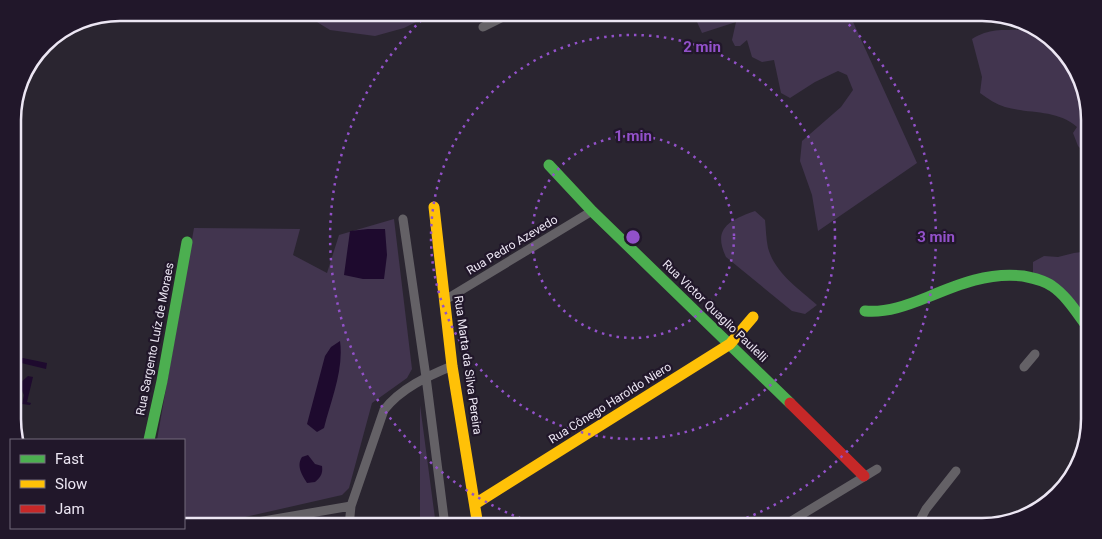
<svg xmlns="http://www.w3.org/2000/svg" width="1102" height="539" font-family="Roboto,sans-serif">
	<style>
		.green { fill: #42354f }
		.water { fill: #1e0a2e }
		.lines { fill: none; stroke-linecap: round; stroke-linejoin: round }
		.street { stroke: #646166; stroke-width: 9 }
		.fast { stroke: #4caf50; stroke-width: 11 }
		.slow { stroke: #ffc107; stroke-width: 11 }
		.jam { stroke: #c62828; stroke-width: 11 }
		.ring { fill: none; stroke: #9251c9; stroke-width: 2.5; stroke-dasharray: 2.5 5 }
		.labels { text-anchor: middle; stroke-width: 4.5; stroke-linejoin: round; paint-order: stroke }
		.street-label { font-size: 12px; fill: #ece6f3; stroke: #21172a }
		.rim { fill: none; stroke: #ece6f3; stroke-width: 2.5 }
		.centre { fill: #9251c9; stroke: #21172a; stroke-width: 2.5 }
		.ring-label { font-size: 15px; text-anchor: middle; font-weight: bold; fill: #9251c9; stroke: #21172a; stroke-width: 4.5; stroke-linejoin: round; paint-order: stroke }
	</style>
	<rect width="100%" height="100%" fill="#2a2530"/>
	<path class="green" d="M295 13H428L416 22 404 28 375 36 330 30 317 22Z
		M693 13H849L917 163 818 231 812 195 800 161 802 141 841 107 853 90 847 75 838 71 815 82 790 98 781 93 774 60 762 62 752 57 747 40 740 46H735L732 40 736 22 702 33Z
		M1035 28 1067 55 1089 107V157L1078 146 1073 133 1077 127C1057 109 1029 114 1005 107 996 104 988 99 980 93L982 77 972 39C995 25 1010 33 1035 28Z
		M755 211 765 220C766 229 766 239 768 248 775 273 798 288 817 305L805 314 792 311 726 257C712 228 730 220 755 211Z
		M394 219 412 369 407 378 372 403 349 488 342 495 219 523 215 526H184V440H157L194 228 300 229 293 255 327 273 339 235Z
		M1089 251V319L1033 275V262L1044 256 1058 257 1074 253Z
		M420 405 436 526H420Z
		M342 517 341 526H289Z"/>
	<path class="water" d="M368 229H385L387 255 384 279H363L344 275 350 231Z
		M340 341C344 370 331 400 324 428L317 432 307 424 325 356 331 347Z
		M18 357 47 363 46 369 17 362Z
		M28 376 33 377 27 402 31 403 30 405 22 404 24 395 22 391 18 390 19 384Z
		M308 455 315 464 322 466C323 473 321 477 315 482L307 483C302 475 296 466 302 457Z"/>
	<g class="lines">
		<path class="street" d="M483 27 513 12
			M403 219 426 377 445 526
			M445 300 592 211
			M1024 367 1035 354
			M234 526 351 506
			M349 526 351 506 384 410C401 388 428 376 452 366
			M783 526 877 469
			M917 526 926 509 956 471"/>
		<path class="fast" d="M549 165 592 211 790 403
			M865 311C887 313 908 305 928 297 959 284 989 272 1023 276 1033 278 1044 280 1052 286 1067 296 1078 315 1089 329
			M149 440 162 381 187 242"/>
		<path class="slow" d="M434 207 452 366 478 526
			M475 504 730 344 753 317"/>
		<path class="jam" d="M790 403 864 476"/>
	</g>
	<g class="ring">
		<circle cx="633" cy="237" r="101"/>
		<circle cx="633" cy="237" r="202"/>
		<path d="M542 526A303 303 0 0 1 428 14M838 14A303 303 0 0 1 724 526"/>
	</g>
	<g class="labels">
		<g class="street-label">
			<text transform="translate(512 245) rotate(-31)" y="4">Rua Pedro Azevedo</text>
			<text transform="translate(715 311) rotate(44)" y="4">Rua Victor Quaglio Paulelli</text>
			<text transform="translate(155 339) rotate(-79)" y="4">Rua Sargento Luíz de Moraes</text>
			<text transform="translate(468 365) rotate(82)" y="4">Rua Marta da Silva Pereira</text>
			<text transform="translate(610 403) rotate(-32)" y="4">Rua Cônego Haroldo Niero</text>
		</g>
	</g>
	<path d="M0 0H1102V539H0ZM120 21H982A99 99 0 0 1 1081 120V419A99 99 0 0 1 982 518H120A99 99 0 0 1 21 419V120A99 99 0 0 1 120 21Z" fill="#21172a" fill-rule="evenodd"/>
	<path class="rim" d="M120 21H982A99 99 0 0 1 1081 120V419A99 99 0 0 1 982 518H120A99 99 0 0 1 21 419V120A99 99 0 0 1 120 21Z"/>
	<circle cx="633" cy="237" r="8" class="centre"/>
	<g class="ring-label">
		<text x="702" y="52">2 min</text>
		<text x="633" y="141">1 min</text>
		<text x="936" y="242">3 min</text>
	</g>
	<rect x="10" y="439" width="175" height="90" fill="#21172a" stroke="#726a7a"/>
	<rect x="20" y="455" width="25" height="8" fill="#4caf50" stroke="#726a7a"/>
	<text x="55" y="464" font-size="15" fill="#ece6f3">Fast</text>
	<rect x="20" y="480" width="25" height="8" fill="#ffc107" stroke="#726a7a"/>
	<text x="55" y="489" font-size="15" fill="#ece6f3">Slow</text>
	<rect x="20" y="505" width="25" height="8" fill="#c62828" stroke="#726a7a"/>
	<text x="55" y="514" font-size="15" fill="#ece6f3">Jam</text>
</svg>
